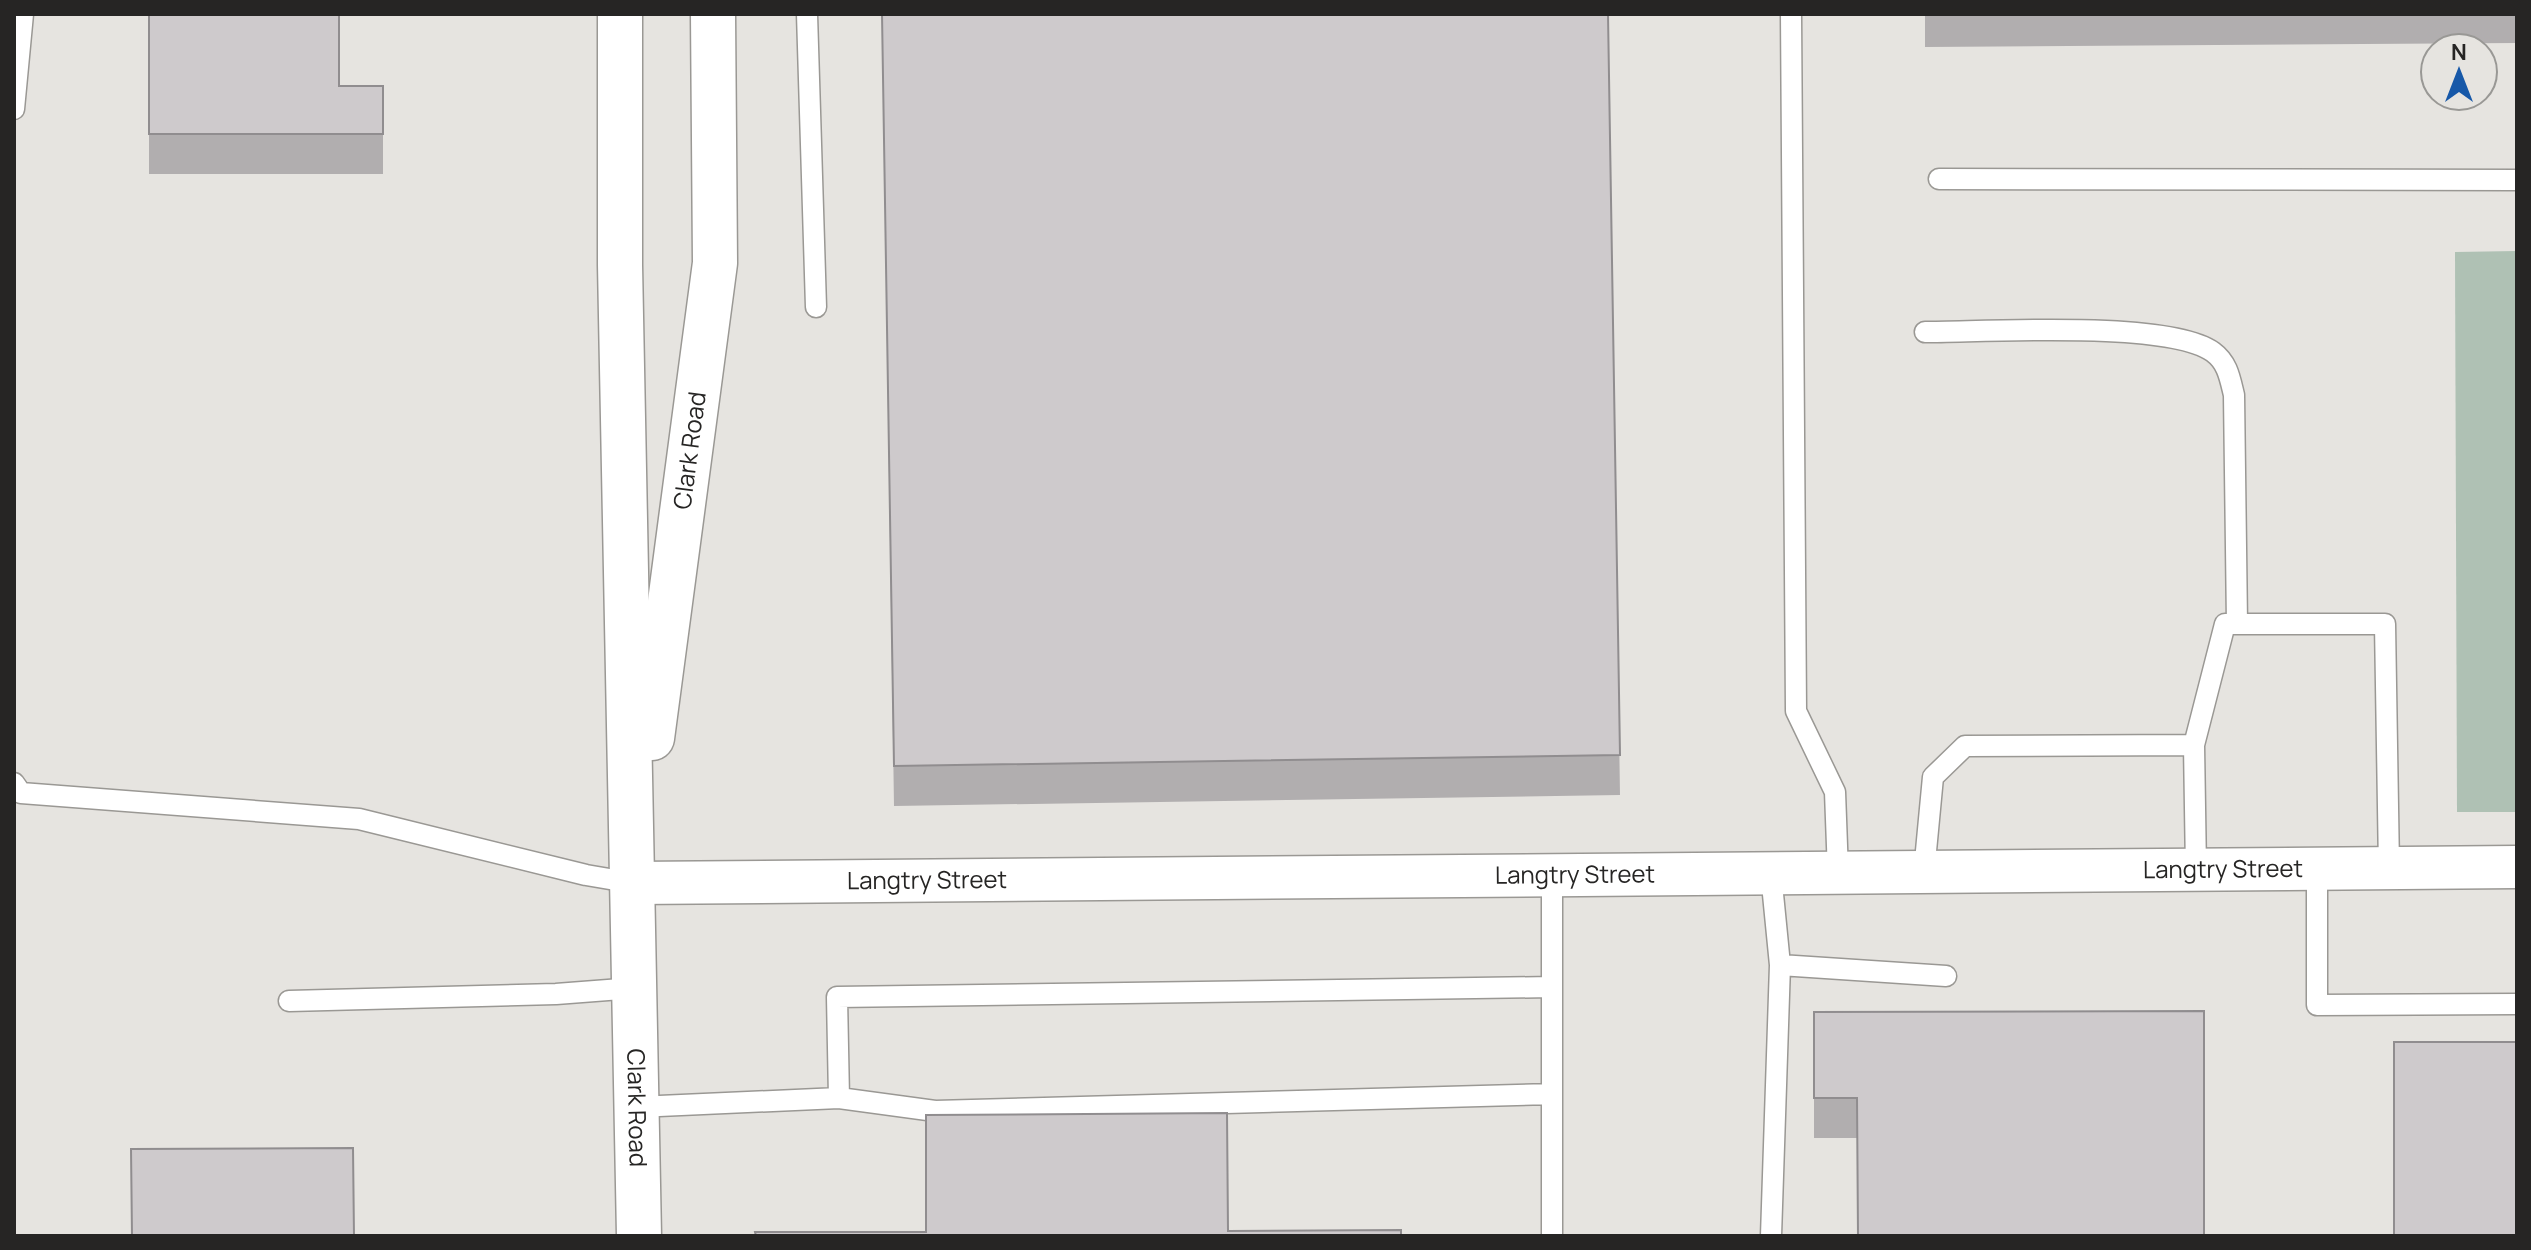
<svg xmlns="http://www.w3.org/2000/svg" width="2531" height="1250" font-family="Manrope,sans-serif">
	<style>
		.green { fill: #afc1b4 }
		.lines { fill: none; stroke-linecap: round; stroke-linejoin: round }
		.lane-casing { stroke: #9a9894; stroke-width: 23 }
		.street-casing { stroke: #9a9894; stroke-width: 45 }
		.secondary-casing { stroke: #9a9894; stroke-width: 47 }
		.lane { stroke: #fff; stroke-width: 20 }
		.street { stroke: #fff; stroke-width: 42 }
		.secondary { stroke: #fff; stroke-width: 44 }
		.wall { fill: #b1aeaf }
		.building { fill: #cecacc; stroke: #908d8f; stroke-width: 2 }
		.labels { text-anchor: middle; stroke-width: 7; stroke-linejoin: round; paint-order: stroke }
		.street-label { font-size: 24px; fill: #262524; stroke: #e6e4e0 }
	</style>
	<rect width="100%" height="100%" fill="#e6e4e0"/>
	<path class="green" d="M2517 251V812H2457L2455 252Z"/>
	<g class="lines">
		<g class="lane-casing">
			<path id="lane" d="M807 14 816 307
				M1791 14 1796 711 1835 792 1838 873
				M14 109 23 14
				M1939 179 2517 180
				M1925 332C1985 332 2169 320 2213 352 2228 363 2230 379 2234 395L2237 624
				M2194 745 2225 624H2385L2389 868
				M14 783 21 793 359 819 586 875 633 883
				M2317 869V1005L2517 1004
				M1924 872 1933 777 1965 746 2194 745 2196 870
				M1771 874 1780 965 1771 1236
				M1780 965 1946 976
				M289 1001 556 994 634 988
				M839 1098 935 1111 1552 1094
				M637 1107 839 1098 837 997 1552 987
				M1552 1236V875"/>
		</g>
		<g class="street-casing">
			<g id="street">
				<path id="s1" d="M633 883 2517 867"/>
			</g>
		</g>
		<g class="secondary-casing">
			<g id="secondary">
				<path id="s2" d="M620 14V265L639 1236"/>
				<path id="s3" d="M652 738 715 263 713 14"/>
			</g>
		</g>
		<use href="#lane" class="lane"/>
		<use href="#street" class="street"/>
		<use href="#secondary" class="secondary"/>
	</g>
	<path class="wall" d="M149 14 339 86H383V174H149Z
		M882 14H1608L1620 795 894 806Z
		M1925 14H2517V43L1925 47Z
		M2204 1011 1857 1138H1814V1012Z"/>
	<path class="building" d="M149 14H339V86H383V134H149Z
		M882 14H1608L1620 755 894 766Z
		M2204 1011V1236H1858L1857 1098H1814V1012Z
		M2394 1042H2517V1236H2394Z
		M1227 1113 1228 1231 1401 1230V1236H756L755 1232H926V1115Z
		M353 1148 354 1236H132L131 1149Z"/>
	<g class="labels">
		<g class="street-label">
			<text dy="8" stroke="none"><textPath href="#s3" startOffset="290">Clark Road</textPath></text>
			<text dy="8" stroke="none"><textPath href="#s1" startOffset="1590">Langtry Street</textPath></text>
			<text dy="8" stroke="none"><textPath href="#s1" startOffset="942">Langtry Street</textPath></text>
			<text dy="8" stroke="none"><textPath href="#s1" startOffset="294">Langtry Street</textPath></text>
			<text dy="8" stroke="none"><textPath href="#s2" startOffset="1094">Clark Road</textPath></text>
		</g>
	</g>
	<rect width="2531" height="1250" fill="none" stroke="#262524" stroke-width="32"/>
	<g transform="translate(2459 72)"><circle r="38" fill="#e6e4e0" stroke="#999895" stroke-width="2"/>
	<path d="M0-6L14 30L0 20L-14 30Z" fill="#1758a8"/>
	<text y="-12" font-size="22" font-weight="bold" text-anchor="middle" fill="#262524">N</text>
	</g>
</svg>
